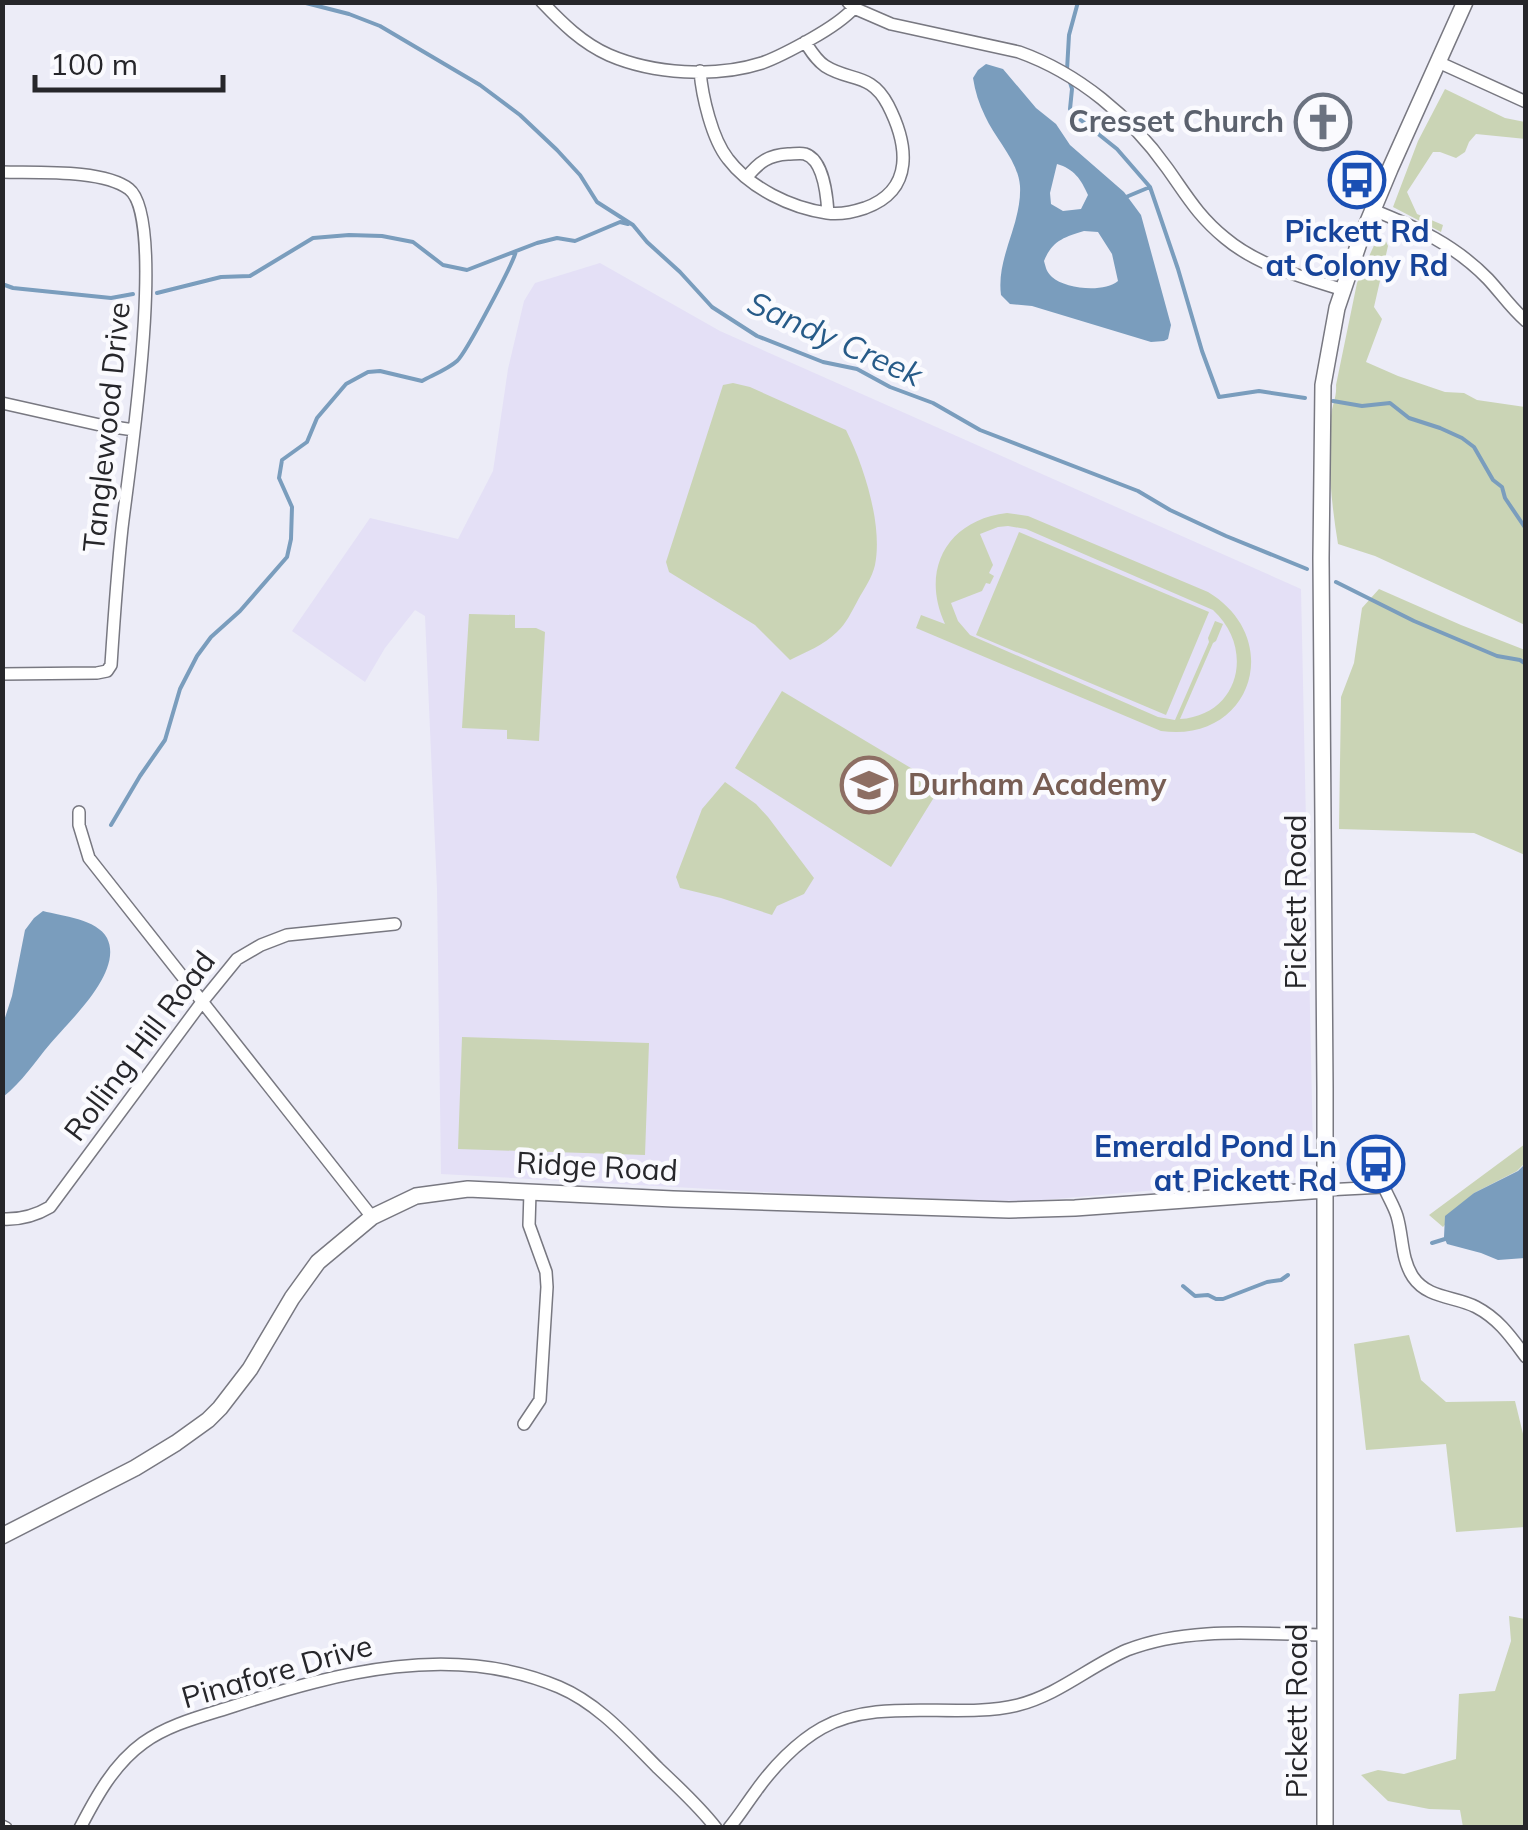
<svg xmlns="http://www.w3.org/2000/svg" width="1528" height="1830" font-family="Mulish,sans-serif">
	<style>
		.education { fill: #e4e0f6 }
		.green { fill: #cad4b5; fill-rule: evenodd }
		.water { fill: #7a9dbd; fill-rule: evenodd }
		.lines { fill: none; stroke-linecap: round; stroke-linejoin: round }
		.stream { stroke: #7a9dbd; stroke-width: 4 }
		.minor-casing { stroke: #787881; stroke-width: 14 }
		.tertiary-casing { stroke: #787881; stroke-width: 18 }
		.minor { stroke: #fff; stroke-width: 11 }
		.tertiary { stroke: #fff; stroke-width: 15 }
		.labels { text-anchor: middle; stroke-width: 9; stroke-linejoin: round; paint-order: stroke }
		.worship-label { font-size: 30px; font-weight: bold; fill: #5b616d; stroke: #fafafe; text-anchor: end }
		.transit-label { font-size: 30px; font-weight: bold; fill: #164399; stroke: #fafafe }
		.street-label { font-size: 30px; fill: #26262a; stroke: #fafafe }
		.education-label { font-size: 30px; font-weight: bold; fill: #785e54; stroke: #fafafe; text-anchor: start }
		.water-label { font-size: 32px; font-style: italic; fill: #275b88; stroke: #fafafe }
	</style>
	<rect width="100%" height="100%" fill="#ececf7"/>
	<path class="education" d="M600 263 720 331 1301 589 1313 1150 1302 1177 1033 1201 892 1199 441 1174 437 889 425 616 415 610 385 648 365 682 292 631 370 518 458 539 493 471 508 369 524 301 535 283Z"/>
	<path class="green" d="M1445 89 1505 118 1525 122 1526 139 1476 134 1469 142 1465 152 1456 158 1440 152H1433L1407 192 1417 214 1443 225 1441 232 1393 207 1418 141Z
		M1385 239 1388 246 1374 307 1382 319 1366 362 1398 376 1445 392 1464 393 1477 400 1525 407V625L1375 556 1338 544C1331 502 1327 458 1331 416 1332 405 1337 397 1336 385L1357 283 1376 241Z
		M733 383 750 387 846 430C864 466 883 525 875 565 872 578 864 589 858 600 852 611 846 624 837 632 824 645 806 652 790 660L755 625 669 572 666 562 723 385Z
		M1007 513 1028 516 1208 592C1286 639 1251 744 1161 731L916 628 921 615 945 624C920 570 947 520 1007 513ZM1008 526 1026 529 1213 610C1255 648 1240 715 1180 719L1213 643 1216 641 1223 624 1215 621 1208 638 1209 642 1175 720 1158 717 970 635 958 621 951 603 982 591 986 583 990 584 994 576 989 573 993 565 980 534 998 527Z
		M1019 532 1209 612 1166 715 976 635Z
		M1379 589 1461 625 1525 650V855L1474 833 1339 829 1341 697 1354 663 1362 608Z
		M469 614 515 615V628H536L545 632 539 741 507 739V730L462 728Z
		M782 691 941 786 891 867 735 768Z
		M725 782 756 804 768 817 814 878 804 894 777 906 772 915 721 898 680 888 676 877 702 809Z
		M462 1037 649 1043 645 1155 458 1149Z
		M1525 1144V1163L1517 1171 1474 1193 1443 1227 1429 1215Z
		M1409 1335 1421 1380 1446 1402 1515 1401 1525 1442V1527L1456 1532 1446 1444 1366 1450 1354 1344Z
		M1509 1616 1525 1619V1827H1463L1460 1810 1429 1809 1388 1801 1361 1775 1378 1770 1404 1774 1456 1759 1459 1694 1495 1691 1511 1641Z"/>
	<path class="water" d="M986 64 1003 69 1036 108 1056 124 1070 145 1124 192 1141 215 1171 325 1168 339 1164 341 1151 342 1032 306 1010 304 1001 295C996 257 1022 224 1020 186 1018 160 995 139 985 116 979 104 975 91 973 78L978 70ZM1057 164C1074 169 1081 179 1088 195L1081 209 1063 211 1051 204 1050 193ZM1084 231 1098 232 1112 254 1118 281C1104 293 1065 289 1052 277 1046 271 1046 268 1044 261 1052 241 1064 237 1084 231Z
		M43 911C62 916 97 919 107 938 124 972 69 1021 50 1044 34 1063 22 1082 3 1097V1024L12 996 25 930 34 918Z
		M1525 1164V1258L1498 1260 1481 1253 1447 1244 1444 1237 1445 1216 1474 1193 1518 1171Z"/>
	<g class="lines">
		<path class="stream" d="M302 2 349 14 380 26 480 85 520 115 557 150 580 175 597 202 633 225 647 242 680 272 712 307 757 336 823 362 857 369 890 387 933 403 980 430 1138 491 1170 510 1226 536 1307 569
			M1067 70 1069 35 1078 2
			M1069 79 1072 89 1070 109 1077 117 1117 149 1150 187 1178 269 1202 351 1219 397 1259 391 1305 398
			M1126 197 1150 187
			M2 284 13 288 111 298 133 294
			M157 293 221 277 250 276 313 238 349 235 382 236 413 242 443 265 467 270 537 243 557 238 575 241 620 222 628 224
			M1333 401 1362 406 1390 403 1409 418 1440 428 1462 438 1474 447 1493 480 1502 487 1505 498 1526 529
			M1336 582 1414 621 1497 656 1520 660 1526 664
			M111 825 140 776 165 740 180 689 197 656 211 637 240 611 287 557 291 539 292 507 279 478 282 460 307 442 317 418 346 384 368 372 380 371 422 381C433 375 448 369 457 361 466 353 514 262 516 251
			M1432 1243 1445 1239
			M1183 1286 1195 1296 1208 1295 1216 1299H1223L1267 1282 1281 1280 1288 1275"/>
		<g class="minor-casing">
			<path id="minor" d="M542 2C562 23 582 43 609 55 653 74 715 78 762 63 779 57 795 48 811 39 827 30 842 21 854 8
				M848 2 854 8 891 24 1019 52C1078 73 1131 117 1167 168 1187 196 1198 216 1225 238 1258 266 1303 277 1343 290
				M1438 62 1526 102
				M700 71C702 96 712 139 728 159 750 188 791 208 827 213 840 215 853 212 865 208 915 190 908 144 888 105 871 72 850 82 825 66 816 60 811 51 805 42
				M2 172C36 173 103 169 129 189 168 219 128 475 122 528 117 574 114 619 111 665L107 671 97 673 2 674
				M747 177C759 162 769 155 788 154 793 154 801 153 805 154 824 160 827 197 828 213
				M1373 210C1416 227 1455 245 1488 279 1501 293 1511 308 1526 321
				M2 403 100 425 134 430
				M79 812V825L89 858 372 1217
				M1325 1190 1384 1187C1388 1197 1394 1206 1397 1216 1403 1236 1401 1259 1413 1277 1428 1299 1455 1296 1476 1307 1499 1319 1511 1337 1526 1357
				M2 1219C21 1220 35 1216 50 1207L202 1002 237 959 261 945 287 935 395 924
				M524 1424 540 1400 547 1287 546 1272 529 1225 530 1192
				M2 1826 6 1828
				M80 1828C96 1797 114 1764 143 1743 169 1724 203 1716 234 1706 338 1672 453 1642 559 1687 599 1704 628 1738 658 1768 678 1787 699 1806 716 1828
				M729 1828C739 1816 747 1803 756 1791 773 1767 797 1742 822 1728 878 1696 957 1720 1018 1705 1058 1695 1090 1666 1127 1650 1188 1626 1261 1634 1324 1635"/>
		</g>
		<g class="tertiary-casing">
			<path id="tertiary" d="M2 1536 135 1468 176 1443 208 1420 220 1408 250 1369 292 1298 318 1262 372 1217 416 1196 468 1189 673 1199 1009 1210 1075 1208 1325 1190
				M1325 1828V1088L1321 558 1323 385 1337 308 1359 243 1390 169 1465 2"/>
		</g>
		<use href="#minor" class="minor"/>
		<use href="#tertiary" class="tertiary"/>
	</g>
	<defs>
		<g id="church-ring" transform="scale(2.875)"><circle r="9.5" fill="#fafafe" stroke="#6b7280" stroke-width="1.5"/><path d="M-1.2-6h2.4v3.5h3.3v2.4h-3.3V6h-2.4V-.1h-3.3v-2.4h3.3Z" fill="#6b7280"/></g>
		<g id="bus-ring" transform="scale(2.875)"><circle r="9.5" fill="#fafafe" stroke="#1a4fb4" stroke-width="1.5"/><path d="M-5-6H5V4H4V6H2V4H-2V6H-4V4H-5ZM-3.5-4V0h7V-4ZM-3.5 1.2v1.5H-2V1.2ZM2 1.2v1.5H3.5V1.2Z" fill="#1a4fb4"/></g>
		<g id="school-ring" transform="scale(2.875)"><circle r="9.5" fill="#fafafe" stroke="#8d6e63" stroke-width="1.5"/><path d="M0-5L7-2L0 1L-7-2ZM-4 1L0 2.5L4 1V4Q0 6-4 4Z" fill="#8d6e63"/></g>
	</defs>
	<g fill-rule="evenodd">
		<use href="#church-ring" x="1323" y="122"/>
		<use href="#bus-ring" x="1357" y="180"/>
		<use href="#school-ring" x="869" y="785"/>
		<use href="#bus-ring" x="1376" y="1164"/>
	</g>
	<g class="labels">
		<g class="worship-label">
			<text x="1284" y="132">Cresset Church</text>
		</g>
		<g class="transit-label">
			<text x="1357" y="242">Pickett Rd<tspan x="1357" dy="34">at Colony Rd</tspan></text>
			<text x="1337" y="1157" text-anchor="end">Emerald Pond Ln<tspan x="1337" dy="34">at Pickett Rd</tspan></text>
		</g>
		<g class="street-label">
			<text transform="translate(107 427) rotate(-84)" y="10">Tanglewood Drive</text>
			<text transform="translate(1296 902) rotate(-90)" y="10">Pickett Road</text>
			<text transform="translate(140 1046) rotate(-53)" y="10">Rolling Hill Road</text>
			<text transform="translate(597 1167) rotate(3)" y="10">Ridge Road</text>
			<text transform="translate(277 1672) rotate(-16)" y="10">Pinafore Drive</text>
			<text transform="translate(1297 1711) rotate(-90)" y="10">Pickett Road</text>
		</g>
		<g class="education-label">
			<text x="908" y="795">Durham Academy</text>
		</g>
		<g class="water-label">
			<text transform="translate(835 339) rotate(24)" y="11">Sandy Creek</text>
		</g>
	</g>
	<rect width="1528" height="1830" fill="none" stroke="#26262a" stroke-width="10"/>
	<path d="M35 75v15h188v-15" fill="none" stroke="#26262a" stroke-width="5"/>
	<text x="50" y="75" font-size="30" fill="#26262a" stroke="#fafafe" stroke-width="8" paint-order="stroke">100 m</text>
</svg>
